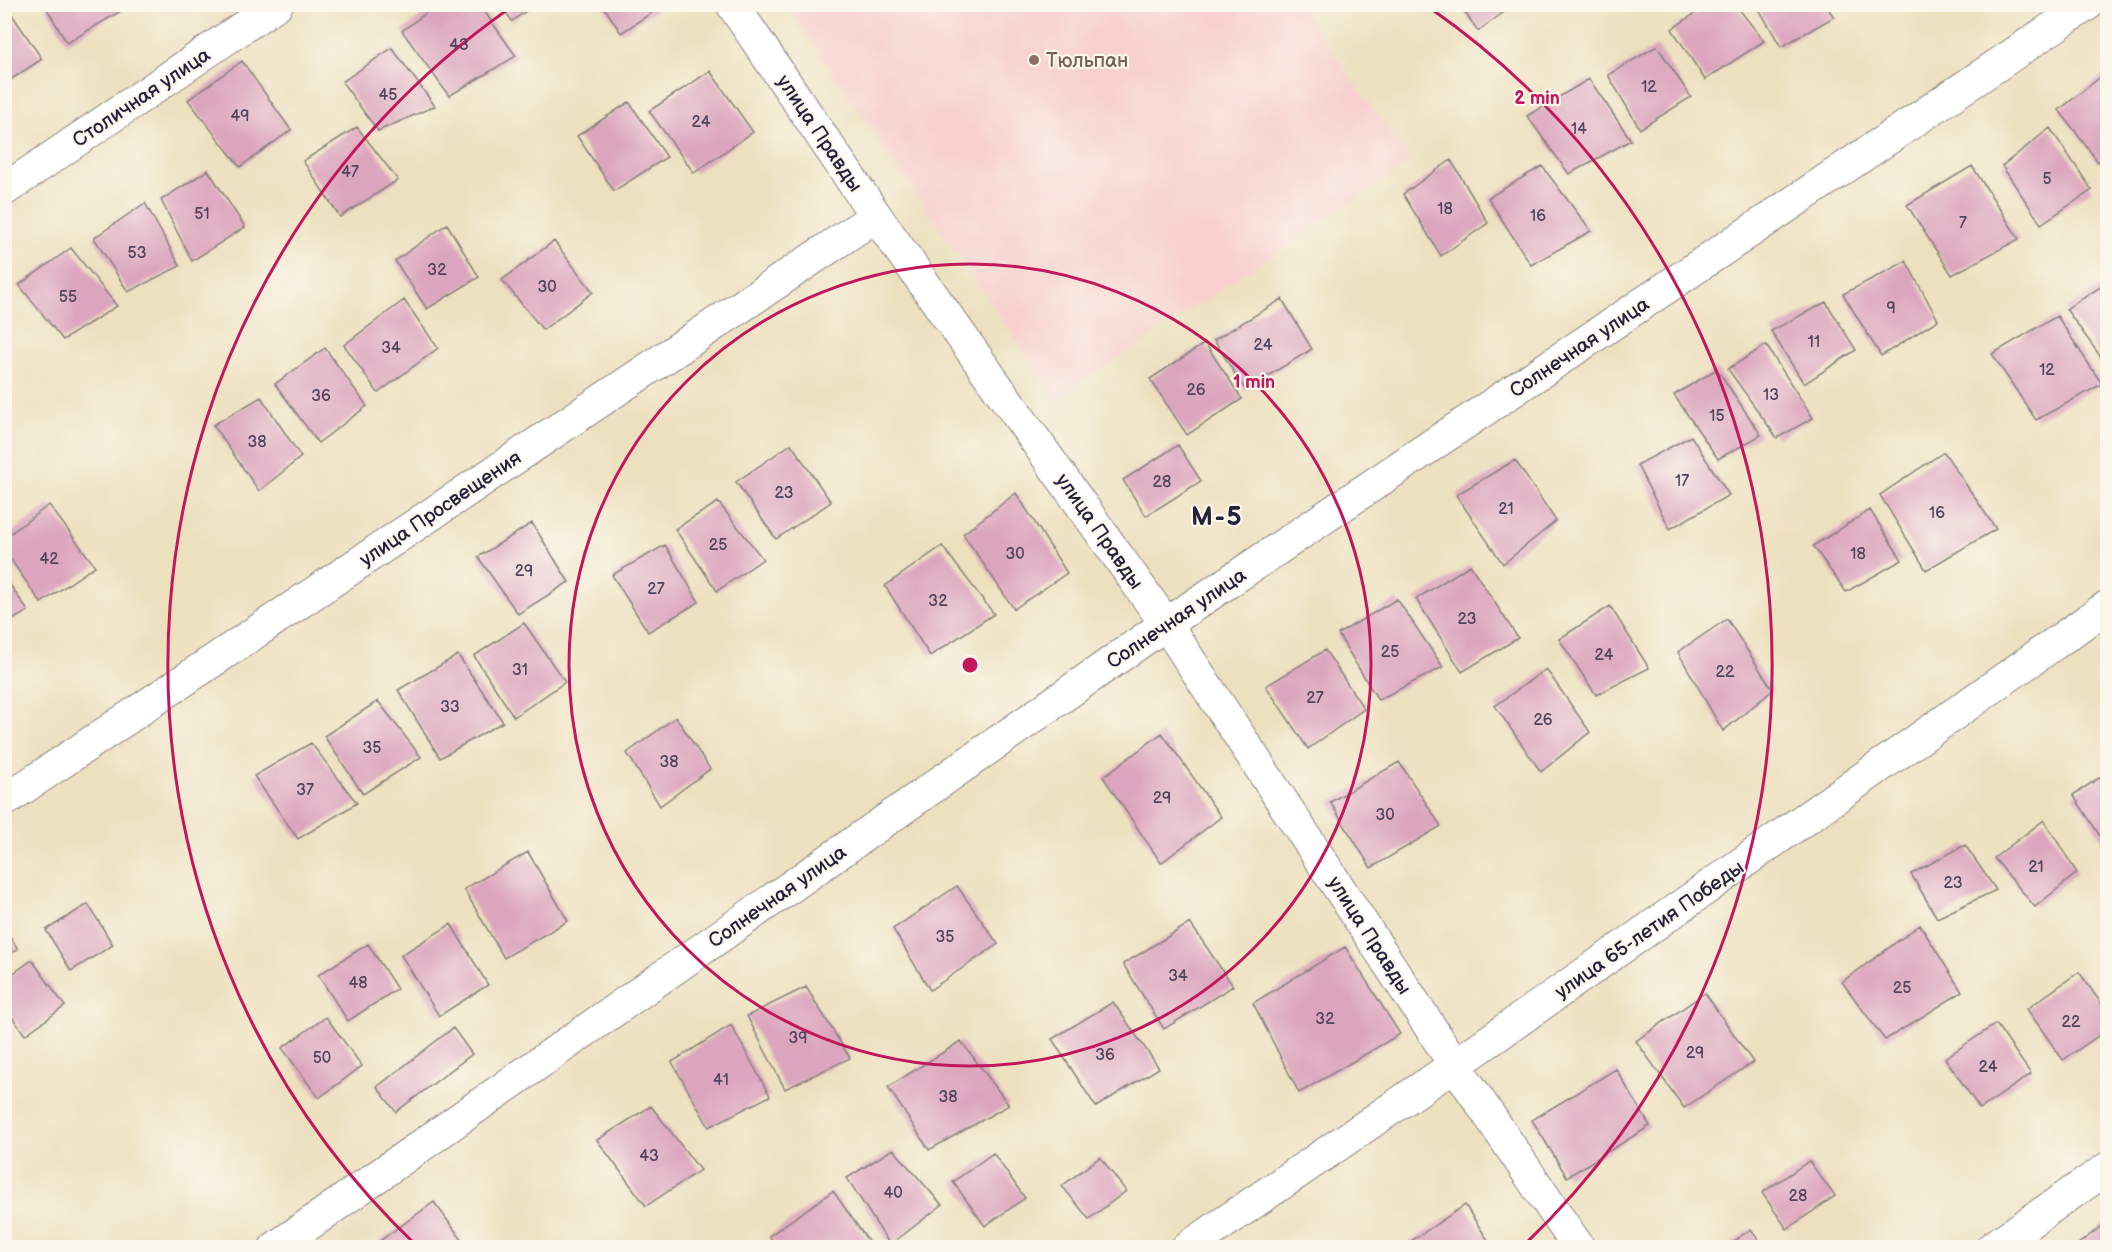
<svg xmlns="http://www.w3.org/2000/svg" width="2112" height="1252" font-family="'Balsamiq Sans',sans-serif">
	<style>
		.built { fill: #f7d0cf }
		.building { fill: #dba6bd }
		.lines { fill: none; stroke-linecap: round; stroke-linejoin: round }
		.street-casing { stroke: #88817d; stroke-width: 34 }
		.street { stroke: #fff; stroke-width: 32 }
		.ring { fill: none; stroke: #c2185b; stroke-width: 3 }
		.education-dot { fill: #8d6e63; stroke: #fbf7ec; stroke-width: 2 }
		.labels { text-anchor: middle; stroke-width: 4.5; stroke-linejoin: round; paint-order: stroke }
		.number-label { font-size: 16px; fill: #50435c }
		.education-label { font-size: 20px; fill: #785e54; stroke: #fbf7ec; text-anchor: start }
		.street-label { font-size: 20px; fill: #22223b; stroke: #fbf7ec }
		.district-label { font-size: 26px; font-weight: bold; letter-spacing: 1.5px; fill: #22223b; stroke: #fbf7ec }
		.centre { fill: #c2185b; stroke: #fbf7ec; stroke-width: 3 }
		.ring-label { font-size: 18px; text-anchor: middle; font-weight: bold; fill: #c2185b; stroke: #fbf7ec; stroke-width: 4.5; stroke-linejoin: round; paint-order: stroke }
	</style>
	<rect width="100%" height="100%" fill="#fbf7ec"/>
	<filter id="ink" filterUnits="userSpaceOnUse"><feTurbulence type="fractalNoise" baseFrequency=".0167" numOctaves="2"/><feDisplacementMap in="SourceGraphic" scale="12" xChannelSelector="R" yChannelSelector="G"/><feConvolveMatrix kernelMatrix="1 2 1 2 8 2 1 2 1" color-interpolation-filters="sRGB"/></filter>
	<filter id="wash" filterUnits="userSpaceOnUse"><feTurbulence type="fractalNoise" baseFrequency=".008" numOctaves="4" result="noise"/><feDisplacementMap in="SourceGraphic" scale="24" xChannelSelector="R" yChannelSelector="G"/><feGaussianBlur stdDeviation="1.35" result="paint"/><feColorMatrix in="noise" values="0 0 0 0 0 0 0 0 0 0 0 0 0 0 0 0 0 1.4 0 .05"/><feComposite in="paint" operator="in"/></filter>
	<g filter="url(#wash)">
		<rect width="100%" height="100%" fill="#ede0bf"/>
		<path class="built" d="M786 5H1299L1411 162 1057 399Z"/>
		<g id="blocks">
			<path class="building" d="M54 4H117L121 11 67 43 47 9Z
				M438 4H479L516 56 449 96 402 31Z
				M500 4H536L512 21Z
				M602 4H660L662 6 621 33Z
				M1459 4H1515L1478 31Z
				M1709 4H1735L1764 41 1705 80 1672 29Z
				M1756 4H1825L1834 17 1781 47Z
				M9 10 42 59 4 84V13Z
				M1657 46 1691 97 1640 129 1608 75Z
				M392 48 435 106 378 131 342 82Z
				M242 61 291 130 240 167 188 100Z
				M710 71 753 132 694 173 649 111Z
				M2108 71V156L2098 162 2059 110Z
				M1589 79 1631 140 1569 174 1527 116Z
				M629 102 667 157 614 191 577 136Z
				M357 127 398 180 340 217 303 161Z
				M2050 128 2092 190 2041 224 2002 166Z
				M1451 160 1488 223 1441 256 1403 194Z
				M1542 166 1591 231 1531 265 1488 198Z
				M1972 166 2019 239 1952 275 1907 205Z
				M208 170 245 227 192 261 161 200Z
				M145 203 180 266 128 292 94 238Z
				M447 224 479 277 427 309 395 261Z
				M554 241 593 292 543 330 502 280Z
				M71 248 117 306 63 340 19 285Z
				M1906 261 1938 320 1881 356 1843 294Z
				M2108 282V367L2066 309Z
				M1282 299 1312 349 1245 390 1214 340Z
				M404 300 438 348 378 393 344 345Z
				M1826 302 1856 350 1804 384 1771 331Z
				M2057 316 2102 384 2036 420 1992 354Z
				M1205 343 1242 399 1187 435 1150 379Z
				M1766 345 1813 418 1777 438 1728 369Z
				M325 348 367 406 318 443 275 384Z
				M1717 369 1761 435 1718 459 1674 395Z
				M261 397 301 457 259 491 213 425Z
				M1691 436 1729 495 1670 529 1637 465Z
				M791 444 831 502 776 539 736 482Z
				M1178 445 1201 481 1146 516 1123 480Z
				M1944 452 1996 529 1926 570 1880 495Z
				M1515 460 1556 521 1503 564 1456 495Z
				M1016 493 1067 573 1014 609 963 534Z
				M718 502 763 559 717 591 675 529Z
				M49 505 95 566 41 603 4 550V538Z
				M1870 510 1902 560 1846 592 1813 546Z
				M532 523 569 582 518 614 478 557Z
				M665 545 699 602 648 632 612 575Z
				M942 546 994 614 930 656 885 586Z
				M1470 565 1518 638 1462 672 1416 599Z
				M4 576 28 611 4 625Z
				M1397 599 1443 667 1378 700 1338 634Z
				M1610 606 1649 668 1596 695 1559 639Z
				M1727 619 1773 690 1723 731 1678 652Z
				M524 623 565 682 514 717 474 656Z
				M1325 650 1364 709 1308 749 1266 686Z
				M458 655 503 722 440 758 398 690Z
				M1546 669 1590 732 1541 772 1495 706Z
				M378 701 421 757 363 794 324 736Z
				M676 717 710 769 660 806 627 753Z
				M1162 733 1221 817 1161 863 1103 777Z
				M311 743 357 803 298 839 254 776Z
				M1399 762 1441 826 1371 868 1330 802Z
				M2108 772V848L2073 795Z
				M2044 820 2077 873 2035 907 1994 858Z
				M1965 845 1996 890 1937 918 1911 874Z
				M528 852 568 921 504 958 464 889Z
				M957 886 998 944 930 990 893 929Z
				M88 904 113 945 71 971 46 930Z
				M1190 923 1233 986 1164 1029 1123 964Z
				M451 924 488 985 439 1016 401 955Z
				M1920 925 1962 992 1885 1040 1842 982Z
				M4 927 18 949 4 958Z
				M368 944 397 989 348 1021 318 975Z
				M1345 947 1400 1034 1299 1093 1253 1003Z
				M32 960 65 1006 25 1035 4 1006V980Z
				M2079 972 2108 1013V1029L2063 1060 2027 1009Z
				M806 987 850 1058 785 1089 747 1016Z
				M1705 993 1753 1062 1684 1108 1636 1041Z
				M1113 1002 1159 1068 1096 1107 1052 1039Z
				M326 1017 362 1066 319 1098 282 1048Z
				M1996 1024 2031 1074 1980 1109 1945 1058Z
				M731 1025 770 1096 709 1127 672 1062Z
				M453 1028 472 1054 396 1112 377 1087Z
				M961 1041 1009 1105 929 1150 888 1087Z
				M1616 1069 1650 1126 1567 1177 1532 1120Z
				M651 1106 700 1170 646 1206 597 1140Z
				M893 1149 942 1205 890 1245 847 1178Z
				M993 1153 1025 1198 985 1226 953 1182Z
				M1100 1157 1126 1191 1089 1219 1062 1186Z
				M1809 1161 1835 1196 1787 1229 1762 1193Z
				M833 1191 873 1248H778L769 1236Z
				M434 1202 465 1244 460 1248H380L377 1243Z
				M1465 1205 1493 1248H1401Z
				M2108 1221V1248H2073Z
				M1751 1229 1764 1248H1724Z"/>
		</g>
	</g>
	<g filter="url(#ink)">
		<use href="#blocks" fill-opacity="0" stroke="#88817d" stroke-width="1.5"/>
		<g class="lines">
			<g class="street-casing">
				<path id="street" d="M732 4 876 216 1166 624 1455 1065 1579 1248
					M4 190 277 4
					M4 801 876 216
					M275 1248 1166 624 2088 4
					M1187 1248 1455 1065 2108 606
					M1992 1248 2108 1168"/>
			</g>
			<use href="#street" class="street"/>
		</g>
	</g>
	<g class="ring">
		<circle cx="970" cy="665" r="401"/>
		<path d="M418 1247A802 802 0 0 1 510 8M1430 8A802 802 0 0 1 1522 1247"/>
	</g>
	<circle class="education-dot" cx="1034" cy="60" r="6"/>
	<g class="labels">
		<g class="number-label">
			<text x="459" y="50">43</text>
			<text x="1649" y="92">12</text>
			<text x="388" y="100">45</text>
			<text x="240" y="121">49</text>
			<text x="701" y="127">24</text>
			<text x="1579" y="134">14</text>
			<text x="350" y="177">47</text>
			<text x="2047" y="184">5</text>
			<text x="1445" y="214">18</text>
			<text x="202" y="219">51</text>
			<text x="1538" y="221">16</text>
			<text x="1963" y="228">7</text>
			<text x="137" y="258">53</text>
			<text x="437" y="275">32</text>
			<text x="547" y="292">30</text>
			<text x="68" y="302">55</text>
			<text x="1891" y="313">9</text>
			<text x="1814" y="347">11</text>
			<text x="1263" y="350">24</text>
			<text x="391" y="353">34</text>
			<text x="2047" y="375">12</text>
			<text x="1196" y="395">26</text>
			<text x="1771" y="400">13</text>
			<text x="321" y="401">36</text>
			<text x="1717" y="421">15</text>
			<text x="257" y="447">38</text>
			<text x="1682" y="486">17</text>
			<text x="1162" y="487">28</text>
			<text x="784" y="498">23</text>
			<text x="1506" y="514">21</text>
			<text x="1937" y="518">16</text>
			<text x="718" y="550">25</text>
			<text x="1015" y="559">30</text>
			<text x="1858" y="559">18</text>
			<text x="49" y="564">42</text>
			<text x="524" y="576">29</text>
			<text x="656" y="594">27</text>
			<text x="938" y="606">32</text>
			<text x="1467" y="624">23</text>
			<text x="1390" y="657">25</text>
			<text x="1604" y="660">24</text>
			<text x="520" y="675">31</text>
			<text x="1725" y="677">22</text>
			<text x="1315" y="703">27</text>
			<text x="450" y="712">33</text>
			<text x="1543" y="725">26</text>
			<text x="372" y="753">35</text>
			<text x="669" y="767">38</text>
			<text x="305" y="795">37</text>
			<text x="1162" y="803">29</text>
			<text x="1385" y="820">30</text>
			<text x="2036" y="872">21</text>
			<text x="1953" y="888">23</text>
			<text x="945" y="942">35</text>
			<text x="1178" y="981">34</text>
			<text x="358" y="988">48</text>
			<text x="1902" y="993">25</text>
			<text x="1325" y="1024">32</text>
			<text x="2071" y="1027">22</text>
			<text x="798" y="1043">39</text>
			<text x="1695" y="1058">29</text>
			<text x="1105" y="1060">36</text>
			<text x="322" y="1063">50</text>
			<text x="1988" y="1072">24</text>
			<text x="721" y="1085">41</text>
			<text x="948" y="1102">38</text>
			<text x="649" y="1161">43</text>
			<text x="893" y="1198">40</text>
			<text x="1798" y="1201">28</text>
		</g>
		<g class="education-label">
			<text x="1046" y="67">Тюльпан</text>
		</g>
		<g class="street-label">
			<text transform="translate(141 97) rotate(-34)" y="7">Столичная улица</text>
			<text transform="translate(820 133) rotate(56)" y="7">улица Правды</text>
			<text transform="translate(1579 347) rotate(-34)" y="7">Солнечная улица</text>
			<text transform="translate(440 508) rotate(-34)" y="7">улица Просвещения</text>
			<text transform="translate(1100 531) rotate(55)" y="7">улица Правды</text>
			<text transform="translate(1176 618) rotate(-34)" y="7">Солнечная улица</text>
			<text transform="translate(777 896) rotate(-35)" y="7">Солнечная улица</text>
			<text transform="translate(1649 929) rotate(-35)" y="7">улица 65-летия Победы</text>
			<text transform="translate(1370 935) rotate(57)" y="7">улица Правды</text>
		</g>
		<g class="district-label">
			<text x="1217" y="525">М-5</text>
		</g>
	</g>
	<circle cx="970" cy="665" r="9" class="centre"/>
	<g class="ring-label">
		<text x="1537" y="104">2 min</text>
		<text x="1254" y="388">1 min</text>
	</g>
	<rect width="2112" height="1252" fill="none" stroke="#fbf7ec" stroke-width="24"/>
</svg>
